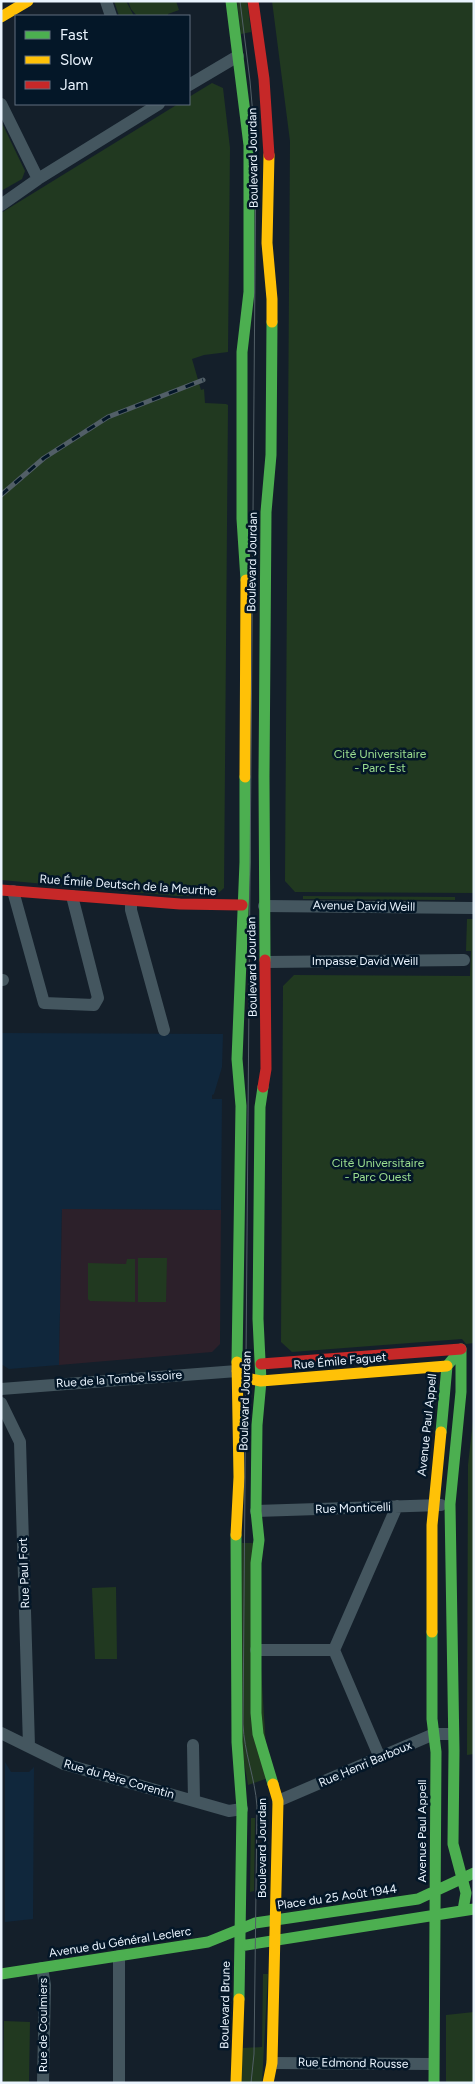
<svg xmlns="http://www.w3.org/2000/svg" width="475" height="2084" font-family="Figtree,sans-serif">
	<style>
		.built { fill: #10273c }
		.education { fill: #2c202a }
		.green { fill: #213920 }
		.lines { fill: none; stroke-linecap: round; stroke-linejoin: round }
		.street { stroke: #44565f; stroke-width: 12 }
		.fast { stroke: #4caf50; stroke-width: 11 }
		.slow { stroke: #ffc107; stroke-width: 11 }
		.jam { stroke: #c62828; stroke-width: 11 }
		.tram { stroke: #525f67; stroke-width: 1 }
		.rail-casing { stroke: #525f67; stroke-width: 5 }
		.rail { stroke: #041728; stroke-width: 3; stroke-dasharray: 9; stroke-linecap: butt }
		.labels { text-anchor: middle; stroke-width: 5; stroke-linejoin: round; paint-order: stroke }
		.street-label { font-size: 12px; fill: #eaf4fe; stroke: #041728 }
		.park-label { font-size: 12px; fill: #9cdf90; stroke: #041728 }
	</style>
	<rect width="100%" height="100%" fill="#141f2a"/>
	<path class="built" d="M1 1033 223 1034 222 1067 214 1094 212 1095V1099H222L221 1210 62 1209 59 1365 9 1369 1 1364Z
		M5 1762 11 1772H29L34 1767 33 1919 5 1922Z"/>
	<path class="education" d="M62 1209 221 1210 220 1344 212 1352 59 1365Z"/>
	<path class="green" d="M114 1H126L134 16H119Z
		M128 1H176L179 10 168 14V16H137L131 9Z
		M237 1H247L251 32 241 34Z
		M272 1H474V893L295 892 285 881 290 141Z
		M212 83 223 88 230 148 228 352 204 355 192 359 201 390 204 389 205 403 226 404 228 405 224 888 215 896H177L1 880V213L178 104H189V97Z
		M1 121 25 171 22 179 1 191Z
		M303 896 455 897V900L303 899Z
		M467 919H474V1343L466 1344 462 1339 292 1352 281 1342 283 986 294 975 470 976 471 951H466Z
		M138 1258H167L166 1302H138Z
		M127 1259H135V1302L90 1301 88 1299V1263L126 1264Z
		M474 1412V1754L467 1755 468 1465Z
		M242 1543H253L268 1778 248 1785 242 1750Z
		M116 1587 117 1659H95L92 1588Z
		M251 1818H255L254 1891 250 1892Z
		M263 1974H268L262 2083H240L243 2048 262 2047Z
		M474 2012V2083H446V2015Z
		M4 2021 30 2022 29 2083H3Z"/>
	<g class="lines">
		<path class="street" d="M106 1 111 16
			M189 85 238 56
			M1 104 38 179
			M1 205 38 179 159 104
			M13 891 44 1003 94 1005 98 998 72 896
			M131 901V910L164 1030
			M264 906 474 908
			M266 962 464 960
			M1 980H3
			M1 1389 237 1371
			M1 1403 20 1442 29 1746
			M256 1511 441 1505
			M256 1650H334
			M1 1733 64 1764 229 1811 242 1809
			M193 1745 194 1801
			M380 1758 334 1650 397 1506
			M278 1801 434 1734H453
			M42 1968 45 1985 43 2083
			M272 2063 433 2064
			M119 2083V1956"/>
		<path class="fast" d="M231 1 249 145V292L242 352V519L246 580
			M265 960 264 777 266 512 271 455 272 322
			M263 1087 260 1107 258 1319 261 1381 257 1425 256 1511 259 1540 256 1563V1713L258 1734 273 1784
			M461 1349V1392L450 1504 454 1751 453 1844 466 1893 463 1910
			M237 1362 241 1106 237 1059 245 862V777
			M441 1432 447 1366 461 1349
			M236 1535 237 1742 242 1809 239 1999
			M432 1632V1719L436 1752 434 2083
			M240 1946 474 1909
			M1 1974 208 1942 255 1923 418 1899 474 1873"/>
		<path class="slow" d="M1 17 28 1
			M269 155 267 243 272 299V322
			M245 777 246 580
			M237 1371 251 1379 261 1381 447 1366
			M236 1535 239 1477 237 1362
			M432 1632V1525L441 1432
			M236 2083 239 1999
			M268 2083 272 2063 278 1801 273 1784"/>
		<path class="jam" d="M253 1 264 79 269 155
			M1 890 180 904 242 905
			M263 1087 266 1069 265 960
			M261 1364 461 1349"/>
		<path class="tram" d="M240 1 250 81 256 150 243 1724C244 1752 255 1778 257 1806L254 2054 251 2083"/>
		<g class="rail-casing">
			<path id="rail" d="M1 495 44 458 108 417 203 380"/>
		</g>
		<use href="#rail" class="rail"/>
	</g>
	<g class="labels">
		<g class="street-label">
			<text transform="translate(253 158) rotate(-91)" y="4">Boulevard Jourdan</text>
			<text transform="translate(252 562) rotate(-89)" y="4">Boulevard Jourdan</text>
			<text transform="translate(128 885) rotate(4)" y="4">Rue Émile Deutsch de la Meurthe</text>
			<text transform="translate(364 906) rotate(1)" y="4">Avenue David Weill</text>
			<text x="365" y="965">Impasse David Weill</text>
			<text transform="translate(252 967) rotate(-91)" y="4">Boulevard Jourdan</text>
			<text transform="translate(340 1361) rotate(-5)" y="4">Rue Émile Faguet</text>
			<text transform="translate(119 1379) rotate(-4)" y="4">Rue de la Tombe Issoire</text>
			<text transform="translate(245 1401) rotate(-88)" y="4">Boulevard Jourdan</text>
			<text transform="translate(427 1425) rotate(-84)" y="4">Avenue Paul Appell</text>
			<text transform="translate(353 1508) rotate(-2)" y="4">Rue Monticelli</text>
			<text transform="translate(24 1573) rotate(-92)" y="4">Rue Paul Fort</text>
			<text transform="translate(365 1764) rotate(-23)" y="4">Rue Henri Barboux</text>
			<text transform="translate(119 1779) rotate(16)" y="4">Rue du Père Corentin</text>
			<text transform="translate(422 1831) rotate(-90)" y="4">Avenue Paul Appell</text>
			<text transform="translate(262 1848) rotate(-90)" y="4">Boulevard Jourdan</text>
			<text transform="translate(337 1897) rotate(-8)" y="4">Place du 25 Août 1944</text>
			<text transform="translate(120 1942) rotate(-9)" y="4">Avenue du Général Leclerc</text>
			<text transform="translate(225 2005) rotate(-89)" y="4">Boulevard Brune</text>
			<text transform="translate(43 2025) rotate(-90)" y="4">Rue de Coulmiers</text>
			<text transform="translate(353 2063) rotate(1)" y="4">Rue Edmond Rousse</text>
		</g>
		<g class="park-label">
			<text x="380" y="758">Cité Universitaire<tspan x="380" dy="14">- Parc Est</tspan></text>
			<text x="378" y="1167">Cité Universitaire<tspan x="378" dy="14">- Parc Ouest</tspan></text>
		</g>
	</g>
	<rect width="475" height="2084" fill="none" stroke="#eaf4fe" stroke-width="5"/>
	<rect x="15" y="15" width="175" height="90" fill="#041728" stroke="#606f7e"/>
	<rect x="25" y="31" width="25" height="8" fill="#4caf50" stroke="#606f7e"/>
	<text x="60" y="40" font-size="15" fill="#eaf4fe">Fast</text>
	<rect x="25" y="56" width="25" height="8" fill="#ffc107" stroke="#606f7e"/>
	<text x="60" y="65" font-size="15" fill="#eaf4fe">Slow</text>
	<rect x="25" y="81" width="25" height="8" fill="#c62828" stroke="#606f7e"/>
	<text x="60" y="90" font-size="15" fill="#eaf4fe">Jam</text>
</svg>
